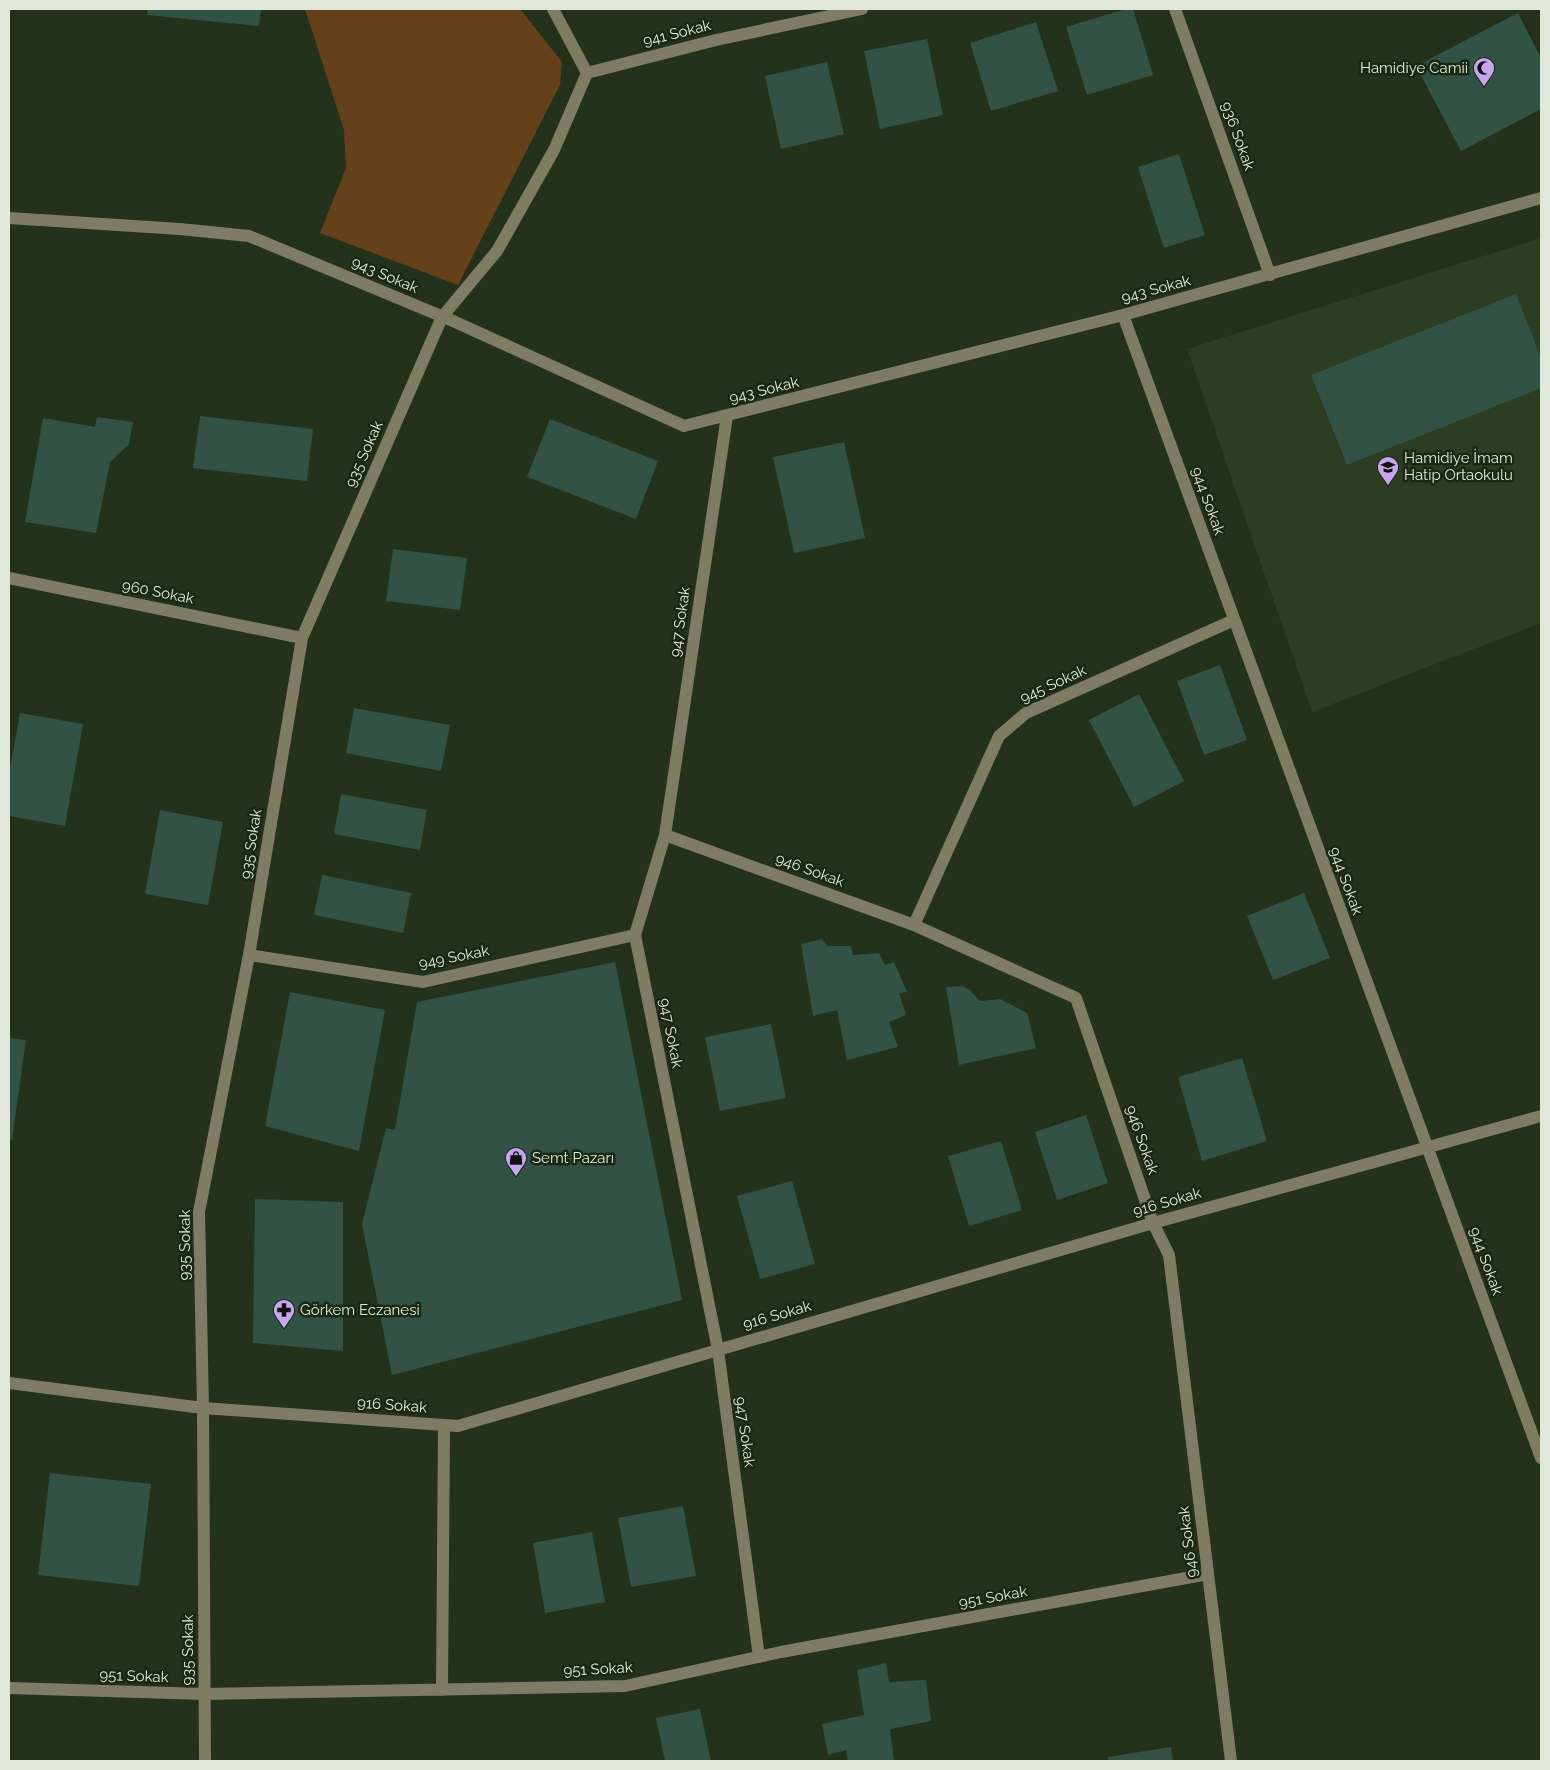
<svg xmlns="http://www.w3.org/2000/svg" width="1550" height="1770" font-family="Raleway,sans-serif">
	<style>
		.built { fill: #2d3d21 }
		.green { fill: #64411b }
		.building { fill: #325245 }
		.lines { fill: none; stroke-linecap: round; stroke-linejoin: round }
		.minor { stroke: #807c63; stroke-width: 12 }
		.labels { text-anchor: middle; stroke-width: 5; stroke-linejoin: round; paint-order: stroke }
		.street-label { font-size: 15px; fill: #dfe8da; stroke: #1a2812 }
		.poi-label { font-size: 15px; fill: #dfe8da; stroke: #1a2812; text-anchor: start }
	</style>
	<rect width="100%" height="100%" fill="#24321b"/>
	<path class="built" d="M1541 238V623L1312 712 1187 349Z"/>
	<path class="green" d="M305 9H520L562 62 560 85 458 285 320 233 346 168 344 130Z"/>
	<path class="building" d="M148 9H261L259 26 147 15Z
		M1126 9H1133L1153 75 1087 95 1066 27Z
		M1518 13 1541 58V109L1461 151 1416 66Z
		M1036 22 1058 91 991 111 970 43Z
		M927 39 943 115 880 129 864 51Z
		M827 62 844 134 781 149 765 76Z
		M1179 154 1205 235 1164 248 1138 167Z
		M1516 294 1541 358V388L1347 465 1311 375Z
		M200 416 313 429 307 481 193 468Z
		M97 417 133 422 129 444 110 462 96 533 25 522 43 418 95 427Z
		M550 419 658 461 636 519 527 477Z
		M844 442 865 538 794 553 773 457Z
		M393 549 467 558 460 610 386 601Z
		M1220 665 1247 740 1204 755 1177 681Z
		M1139 694 1184 781 1134 807 1089 720Z
		M354 708 450 725 441 771 346 753Z
		M20 713 83 724 65 826 9 816V774Z
		M341 794 427 810 420 850 334 834Z
		M160 810 223 822 208 905 145 894Z
		M322 875 411 893 403 933 314 915Z
		M1304 893 1330 958 1273 980 1247 916Z
		M822 939 827 946H851L853 955 879 953 885 965 894 962 907 992 899 993 906 1015 889 1022 898 1047 847 1060 837 1010 813 1016 801 944Z
		M615 962 682 1300 392 1375 362 1224 386 1128 395 1130 417 1002Z
		M962 986 970 990 980 1001 1000 999 1027 1013 1036 1048 959 1065 946 987Z
		M290 992 385 1010 359 1151 265 1126Z
		M771 1024 786 1098 720 1111 705 1037Z
		M9 1038 26 1040 12 1140H9Z
		M1242 1058 1267 1141 1202 1161 1178 1077Z
		M1086 1115 1108 1183 1057 1200 1035 1132Z
		M1001 1141 1022 1210 969 1226 948 1156Z
		M792 1181 815 1264 760 1279 737 1196Z
		M255 1199 343 1202V1351L253 1343Z
		M50 1473 151 1484 139 1586 38 1575Z
		M683 1506 696 1576 631 1587 618 1518Z
		M592 1532 605 1602 545 1613 533 1543Z
		M886 1663 889 1682 926 1680 931 1721 890 1729 894 1761H848L846 1750 828 1755 822 1724 864 1715 857 1670Z
		M700 1709 711 1761H665L656 1718Z
		M1171 1747 1173 1761H1108V1757Z"/>
	<g class="lines">
		<path class="minor" d="M1175 9 1270 275
			M587 73 716 40 862 9
			M9 218 180 229 249 236 453 321 684 426 1123 315 1541 198
			M1123 315 1541 1458
			M727 416 665 835 635 935 718 1350 759 1657
			M9 578 302 638
			M665 835 914 925 1076 998 1153 1223 1169 1255 1231 1761
			M914 925 999 736 1026 713 1234 620
			M249 955 423 982 635 935
			M9 1383 203 1408 458 1426 1153 1223 1541 1116
			M9 1688 205 1694 625 1686 781 1652 1208 1574
			M442 1690 444 1425
			M205 1761 203 1408 199 1212 249 955 302 638 442 317 497 251 554 150 587 73 553 9"/>
	</g>
	<defs>
		<g id="mosque-pin" transform="scale(1.125)"><path d="M0 17L-7.5 6A9.5 9.5 0 1 1 7.5 6Z" fill="#c7a6ef" stroke="#1a2812"/><path d="M3.5-4.9A6 6 0 1 0 3.5 4.9A5 5 0 1 1 3.5-4.9Z" fill="#111"/></g>
		<g id="school-pin" transform="scale(1.125)"><path d="M0 17L-7.5 6A9.5 9.5 0 1 1 7.5 6Z" fill="#c7a6ef" stroke="#1a2812"/><path d="M0-5L7-2L0 1L-7-2ZM-4 1L0 2.5L4 1V4Q0 6-4 4Z" fill="#111"/></g>
		<g id="shop-pin" transform="scale(1.125)"><path d="M0 17L-7.5 6A9.5 9.5 0 1 1 7.5 6Z" fill="#c7a6ef" stroke="#1a2812"/><path d="M-5-2.5h2.3a2.7 3.5 0 0 1 5.4 0H5L5.5 6h-11ZM-1.5-2.5h3a1.5 2.3 0 0 0-3 0Z" fill="#111"/></g>
		<g id="pharmacy-pin" transform="scale(1.125)"><path d="M0 17L-7.5 6A9.5 9.5 0 1 1 7.5 6Z" fill="#c7a6ef" stroke="#1a2812"/><path d="M-2-6h4v4h4v4h-4v4h-4v-4h-4v-4h4Z" fill="#111"/></g>
	</defs>
	<g fill-rule="evenodd">
		<use href="#mosque-pin" x="1484" y="68"/>
		<use href="#school-pin" x="1388" y="467"/>
		<use href="#shop-pin" x="516" y="1158"/>
		<use href="#pharmacy-pin" x="284" y="1310"/>
	</g>
	<g class="labels">
		<g class="street-label">
			<text transform="translate(677 33) rotate(-14)" y="5">941 Sokak</text>
			<text transform="translate(1238 136) rotate(70)" y="5">936 Sokak</text>
			<text transform="translate(385 275) rotate(23)" y="5">943 Sokak</text>
			<text transform="translate(1156 289) rotate(-15)" y="5">943 Sokak</text>
			<text transform="translate(764 390) rotate(-14)" y="5">943 Sokak</text>
			<text transform="translate(364 454) rotate(-66)" y="5">935 Sokak</text>
			<text transform="translate(1208 501) rotate(70)" y="5">944 Sokak</text>
			<text transform="translate(158 592) rotate(11)" y="5">960 Sokak</text>
			<text transform="translate(680 622) rotate(-82)" y="5">947 Sokak</text>
			<text transform="translate(1053 684) rotate(-25)" y="5">945 Sokak</text>
			<text transform="translate(251 844) rotate(-81)" y="5">935 Sokak</text>
			<text transform="translate(810 870) rotate(20)" y="5">946 Sokak</text>
			<text transform="translate(1346 881) rotate(70)" y="5">944 Sokak</text>
			<text transform="translate(454 957) rotate(-11)" y="5">949 Sokak</text>
			<text transform="translate(671 1033) rotate(79)" y="5">947 Sokak</text>
			<text transform="translate(1142 1140) rotate(71)" y="5">946 Sokak</text>
			<text transform="translate(1167 1202) rotate(-16)" y="5">916 Sokak</text>
			<text transform="translate(185 1245) rotate(-90)" y="5">935 Sokak</text>
			<text transform="translate(1486 1261) rotate(70)" y="5">944 Sokak</text>
			<text transform="translate(777 1315) rotate(-16)" y="5">916 Sokak</text>
			<text transform="translate(392 1405) rotate(4)" y="5">916 Sokak</text>
			<text transform="translate(745 1432) rotate(82)" y="5">947 Sokak</text>
			<text transform="translate(1188 1542) rotate(-97)" y="5">946 Sokak</text>
			<text transform="translate(993 1597) rotate(-10)" y="5">951 Sokak</text>
			<text transform="translate(188 1650) rotate(-90)" y="5">935 Sokak</text>
			<text transform="translate(598 1669) rotate(-3)" y="5">951 Sokak</text>
			<text transform="translate(134 1676) rotate(2)" y="5">951 Sokak</text>
		</g>
		<g class="poi-label">
			<text x="1468" y="73" text-anchor="end">Hamidiye Camii</text>
			<text x="1404" y="463">Hamidiye İmam<tspan x="1404" dy="17">Hatip Ortaokulu</tspan></text>
			<text x="532" y="1163">Semt Pazarı</text>
			<text x="300" y="1315">Görkem Eczanesi</text>
		</g>
	</g>
	<rect width="1550" height="1770" fill="none" stroke="#dfe8da" stroke-width="20"/>
</svg>
